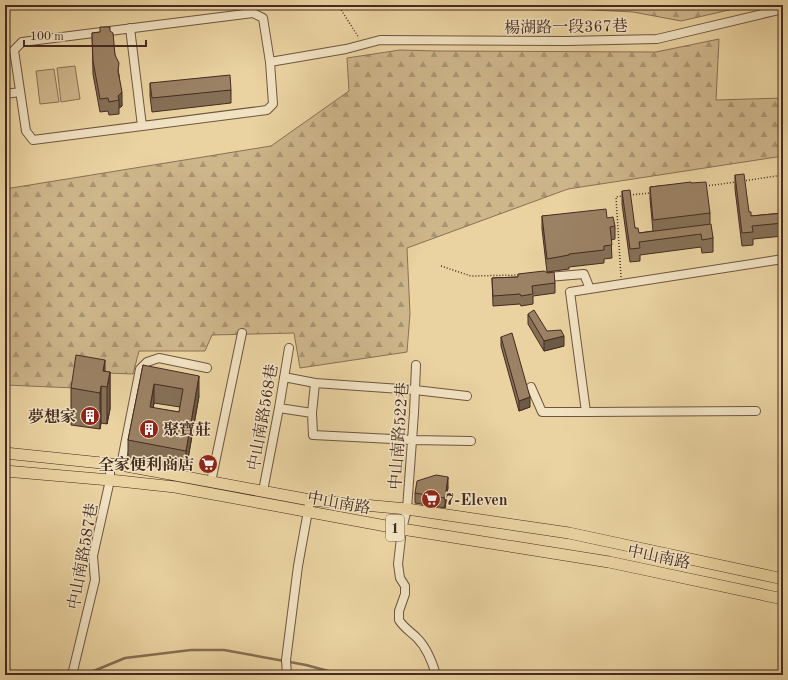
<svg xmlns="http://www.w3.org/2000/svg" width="788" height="680" font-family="'Old Standard TT','Noto Serif TC',serif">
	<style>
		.forest { fill: url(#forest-firs); stroke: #8a7056 }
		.garden { fill: #ceb68b; stroke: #8a7056 }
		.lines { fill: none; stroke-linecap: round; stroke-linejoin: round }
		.stream { stroke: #866e53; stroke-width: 2.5 }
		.minor-casing { stroke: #6e5541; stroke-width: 10 }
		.major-casing { stroke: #452b21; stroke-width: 12 }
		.path { stroke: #452b21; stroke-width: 1.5; stroke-dasharray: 1 2; stroke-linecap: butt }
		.minor { stroke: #f1e2c2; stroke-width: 8 }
		.major { stroke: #ead3a1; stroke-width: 11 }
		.wall { fill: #857056; stroke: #452b21; fill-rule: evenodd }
		.shaded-wall { fill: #6c5b46; stroke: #452b21 }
		.building { fill: #9b8264; stroke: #452b21; fill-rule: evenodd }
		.labels { text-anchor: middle; stroke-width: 3; stroke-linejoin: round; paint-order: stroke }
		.shield { fill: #f1e2c2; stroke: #796251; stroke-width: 1 }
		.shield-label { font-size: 15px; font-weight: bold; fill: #452b21 }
		.street-label { font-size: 16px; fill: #452b21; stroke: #f1e2c2 }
		.poi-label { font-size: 16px; font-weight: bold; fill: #452b21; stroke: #f1e2c2; text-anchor: end }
	</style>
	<defs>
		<pattern id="forest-firs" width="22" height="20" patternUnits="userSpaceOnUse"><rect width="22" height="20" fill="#ceb68b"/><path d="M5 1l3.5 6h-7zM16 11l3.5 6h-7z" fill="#a99471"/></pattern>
	</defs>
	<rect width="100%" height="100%" fill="#ead3a1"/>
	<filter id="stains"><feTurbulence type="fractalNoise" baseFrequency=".005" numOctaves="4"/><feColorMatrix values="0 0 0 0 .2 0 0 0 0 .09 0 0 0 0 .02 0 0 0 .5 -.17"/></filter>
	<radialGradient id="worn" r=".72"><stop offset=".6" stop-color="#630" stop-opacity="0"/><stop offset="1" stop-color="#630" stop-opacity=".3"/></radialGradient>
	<path class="forest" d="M493 5H751L681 21 633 12Z
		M719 39 716 100 783 98V156L568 189 407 248 410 314 407 352 300 368 294 333 212 335 205 351H139L133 374 82 372 75 388 5 385V189L271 146 349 91 347 58 400 50 437 51 656 52Z"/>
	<path class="garden" d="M75 66 80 99 61 102 57 68Z
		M54 69 59 102 40 104 36 71Z"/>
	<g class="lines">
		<path class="stream" d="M84 675 125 658 191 650H224L306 665 343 675"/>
		<g class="minor-casing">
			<path id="minor" d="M130 28 142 126
				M270 62 273 104 267 110 33 140 26 131 14 50 22 42 253 13 263 18 270 62 346 49 380 40 567 41 657 39 783 9
				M5 94 20 92
				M548 277 584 274 590 289
				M416 365 414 413 407 509 402 529 398 564 400 578 405 586V594L399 611V620C404 628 411 632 417 638 427 648 432 661 436 675
				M284 377 315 383
				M531 387 542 412H586L570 292 783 259
				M467 396 415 390 315 383 312 413 313 435 412 440 471 441
				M279 408 312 413
				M586 412 756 411
				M121 465 140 369 147 362 159 358 207 368
				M211 482 242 333
				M263 491 279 408 289 348
				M72 675 95 580 93 556 110 480V464
				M287 675 286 660 298 566 310 500"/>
		</g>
		<g class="major-casing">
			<path id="major" d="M5 453 121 465 310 500 407 509 569 533 783 579
				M5 471 110 480 175 487 402 529 609 562 783 599"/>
		</g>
		<path class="path" d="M338 5 359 38
			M743 181 783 175
			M706 186 736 182
			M630 195 650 193
			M441 266 471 276 519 275
			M621 277 616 197 622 196"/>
		<use href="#minor" class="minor"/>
		<use href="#major" class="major"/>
	</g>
	<path class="wall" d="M110 31 119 75 122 106 119 108V114L109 115 108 111 100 112 93 74 92 33Z
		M150 83 231 90V103L152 112 150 96Z
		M735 175 749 212 751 216 783 213V236L753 239V245L742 246 735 189Z
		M691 183 710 213V224L713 238V252L702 253 701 247 640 255V261L630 262 622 204V191L635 228 639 233 653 231 650 199V187Z
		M542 216 607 218 615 226V239L611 240 612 258 604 259V263L569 267V269L547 272 542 229Z
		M518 277 555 283V293L533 296V304L521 306 520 304 493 306 492 278Z
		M528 314 547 331 564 346 544 351 528 324Z
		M501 337 530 407 519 411 501 346Z
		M143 365 199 396 186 470 128 459V440ZM154 403 180 407 179 412 153 408Z
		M105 372H110V409L107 424 101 423 100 429 71 425V388Z
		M448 487 445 508 415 503V493Z"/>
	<path class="shaded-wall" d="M122 92V106L119 108V100L118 96Z
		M564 336V346L544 351V341Z
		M105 360V387L103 371Z
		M110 372V409L107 424V387Z
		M199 376V396L186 470V451Z
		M154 384V403L150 426V407Z
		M101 386V423L100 429V393Z
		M530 397V407L519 411V401Z
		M448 477V487L445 508V498Z"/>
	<path class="building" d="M100 27H110V31L113 33 115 55 119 63 118 71 122 92 118 96 119 100 109 102 108 98 100 99 93 61 92 33 100 32Z
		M230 75 231 90 152 98 150 83Z
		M744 174 749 212H751V216L783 213V223L752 226 753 232 742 233 735 175Z
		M691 182V183L706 182 710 213 653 220 650 187Z
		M630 190 635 228H638L639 233 711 224 713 238 702 240 701 234 639 242 640 248 630 249 622 191Z
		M606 209 607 218 613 217 615 226 610 227 612 245 604 246V250L569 254V255L547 259 542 216Z
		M544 271 548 273 554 272 555 283 532 286 533 294 521 296 520 294 493 296 492 278 518 277V274Z
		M534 310 547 331 561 330 564 336 544 341 528 314Z
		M512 333 530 397 519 401 501 337Z
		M76 355 105 360 103 371 110 372 107 387 101 386 100 393 71 388Z
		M143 365 199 376 186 451 128 440ZM154 384 183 389 179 412 150 407Z
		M436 475 448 477 445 498 415 493 417 481Z"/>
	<defs>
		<g id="building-disc" transform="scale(1)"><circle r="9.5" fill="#8f2418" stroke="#f1e2c2"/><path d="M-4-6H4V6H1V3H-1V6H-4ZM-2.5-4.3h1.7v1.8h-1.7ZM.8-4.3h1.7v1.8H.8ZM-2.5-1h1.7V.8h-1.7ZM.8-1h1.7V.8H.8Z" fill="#fff"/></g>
		<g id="supermarket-disc" transform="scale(1)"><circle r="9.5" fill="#8f2418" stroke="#f1e2c2"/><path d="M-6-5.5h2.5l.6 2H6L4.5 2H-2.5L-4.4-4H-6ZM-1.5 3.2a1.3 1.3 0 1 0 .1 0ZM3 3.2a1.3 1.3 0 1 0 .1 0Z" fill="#fff"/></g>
	</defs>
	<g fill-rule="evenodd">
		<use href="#building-disc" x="90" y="416"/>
		<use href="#building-disc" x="149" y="429"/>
		<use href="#supermarket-disc" x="208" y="464"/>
		<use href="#supermarket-disc" x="431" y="499"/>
	</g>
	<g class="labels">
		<rect class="shield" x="386" y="515" width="18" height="26" rx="3"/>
		<g class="shield-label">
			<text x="395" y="533">1</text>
		</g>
		<g class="street-label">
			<text transform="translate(566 26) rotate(-1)" y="6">楊湖路一段367巷</text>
			<text transform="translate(262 417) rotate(-80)" y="6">中山南路568巷</text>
			<text transform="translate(398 436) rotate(-86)" y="6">中山南路522巷</text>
			<text transform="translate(339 502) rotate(10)" y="6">中山南路</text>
			<text transform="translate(82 556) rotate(-80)" y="6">中山南路587巷</text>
			<text transform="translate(659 556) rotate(12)" y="6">中山南路</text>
		</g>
		<g class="poi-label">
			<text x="76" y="422">夢想家</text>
			<text x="163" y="435" text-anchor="start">聚寶莊</text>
			<text x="194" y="470">全家便利商店</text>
			<text x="445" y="505" text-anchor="start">7-Eleven</text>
		</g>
	</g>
	<rect width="788" height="680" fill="none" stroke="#ead3a1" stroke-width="20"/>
	<rect x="6" y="6" width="776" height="668" fill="none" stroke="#452b21" stroke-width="2"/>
	<rect x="10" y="10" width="768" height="660" fill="none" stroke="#452b21"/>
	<path d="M24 40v6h122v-6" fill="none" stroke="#452b21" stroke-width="2"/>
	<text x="30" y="40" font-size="12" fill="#452b21" stroke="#f1e2c2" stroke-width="3" paint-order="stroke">100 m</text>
	<rect width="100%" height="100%" filter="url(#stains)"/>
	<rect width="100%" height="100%" fill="url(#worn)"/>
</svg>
